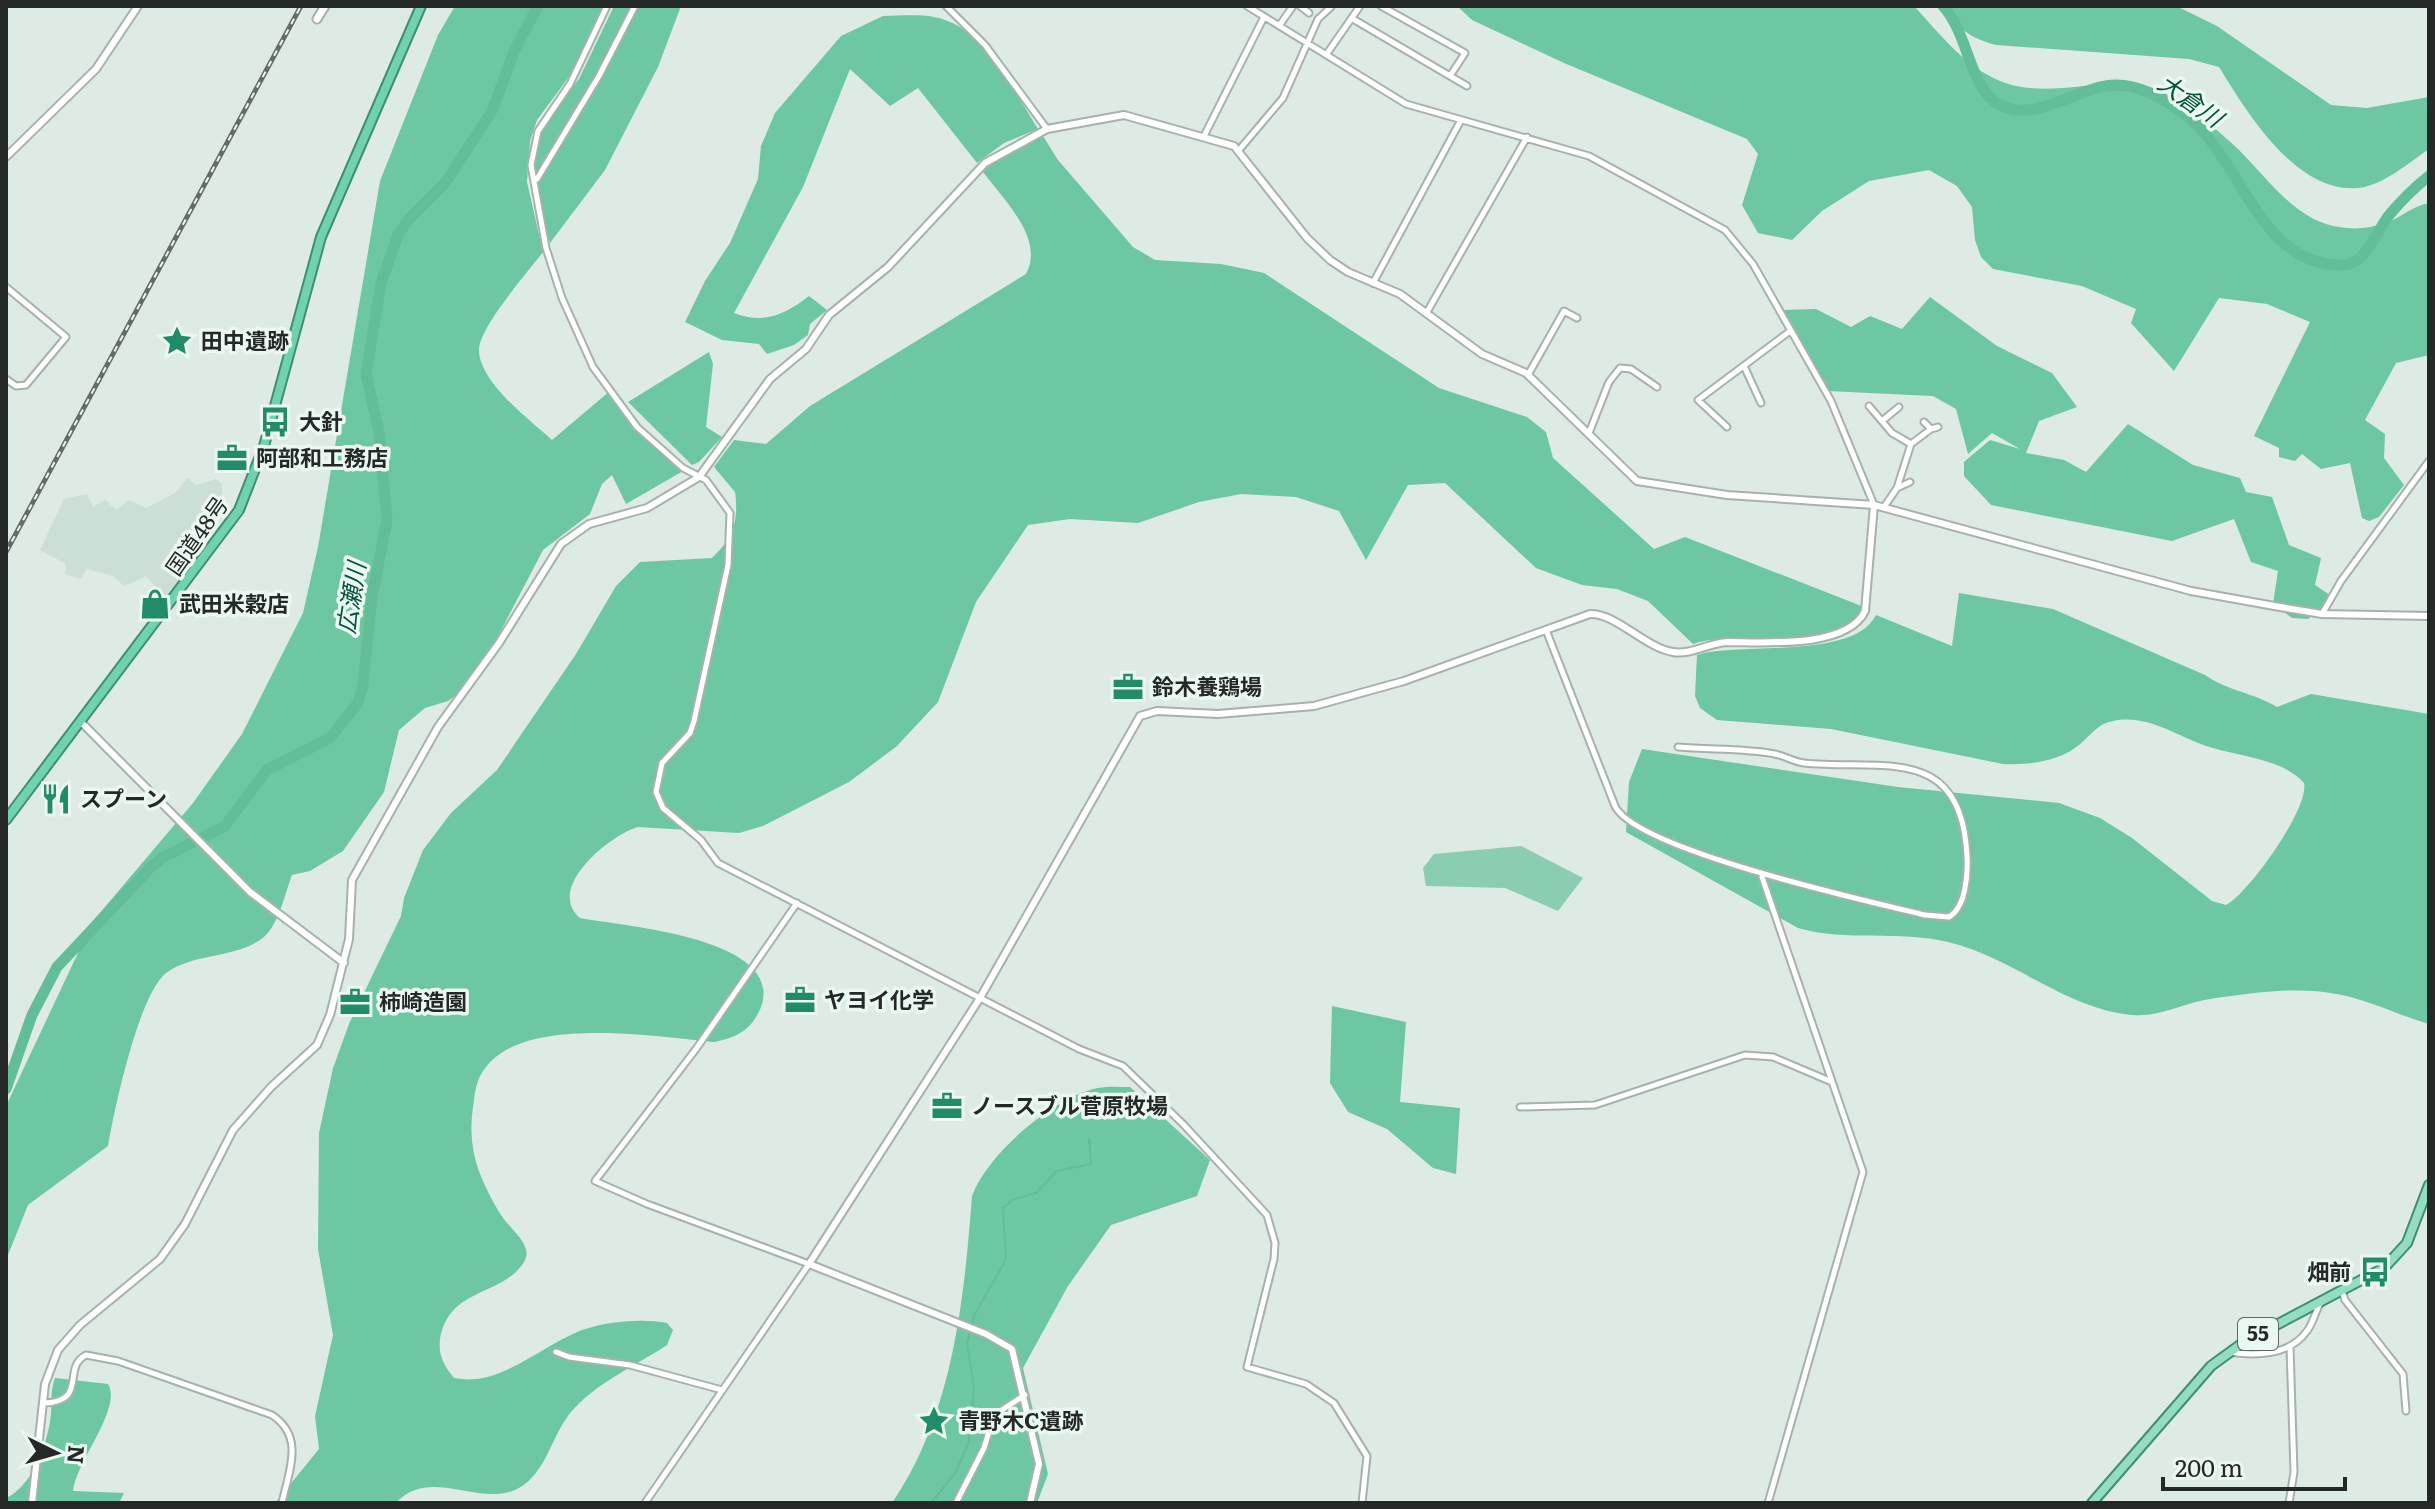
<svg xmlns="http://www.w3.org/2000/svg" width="2435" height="1509" font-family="Literata,'Noto Sans JP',serif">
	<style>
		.built { fill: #cbdfd6 }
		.green { fill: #8bcdb0 }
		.forest { fill: #6cc7a2 }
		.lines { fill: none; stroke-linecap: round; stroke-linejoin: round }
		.stream { stroke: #62bd99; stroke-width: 2 }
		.river { stroke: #62bd99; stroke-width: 11 }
		.minor-casing { stroke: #a7b2ac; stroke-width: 9 }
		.tertiary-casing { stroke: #a7b2ac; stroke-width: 10 }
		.secondary-casing { stroke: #a7b2ac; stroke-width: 11 }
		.primary-casing { stroke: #3f8f72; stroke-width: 12 }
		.trunk-casing { stroke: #3f8f72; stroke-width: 12 }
		.minor { stroke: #fff; stroke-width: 5 }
		.tertiary { stroke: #fff; stroke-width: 6 }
		.secondary { stroke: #fff; stroke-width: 7 }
		.primary { stroke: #94ddc3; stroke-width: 8 }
		.trunk { stroke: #70d2af; stroke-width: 8 }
		.rail-casing { stroke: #656c68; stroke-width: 5 }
		.rail { stroke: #ebf7f1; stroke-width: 2; stroke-dasharray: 6; stroke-linecap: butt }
		.labels { text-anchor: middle; stroke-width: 7; stroke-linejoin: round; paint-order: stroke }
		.shield { fill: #ebf7f1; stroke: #606663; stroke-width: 2 }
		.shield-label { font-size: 20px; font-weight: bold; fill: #242826 }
		.poi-label { font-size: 22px; font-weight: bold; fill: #242826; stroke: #ebf7f1; text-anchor: start }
		.street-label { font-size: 22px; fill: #242826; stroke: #ebf7f1 }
		.water-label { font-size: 24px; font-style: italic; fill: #04523b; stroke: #ebf7f1 }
	</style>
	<rect width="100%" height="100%" fill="#deeae4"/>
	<path class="built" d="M188 478 196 485 217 479 222 485V511L187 541 199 558 167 599 146 576 124 586 113 576 87 569 80 579 65 574 66 564 40 550 64 499 87 494 93 507 105 500 117 510 128 500 146 508 175 493Z"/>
	<path class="green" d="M1521 846 1583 878 1558 911 1505 888 1426 886 1423 868 1434 854Z"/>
	<path class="forest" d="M455 6H608L580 62 537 120 530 141 527 182 543 252C528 272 479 327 479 350 479 382 530 420 552 440L610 391 656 449 683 471 626 504 612 475 602 484 590 514 543 550 474 682 448 701 425 708 399 730 384 792 343 851 310 871 292 875C285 893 279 924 264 937 237 959 195 952 166 973 139 994 114 1110 108 1146L28 1205 6 1260V1106L93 921 193 803 242 734 303 613 318 547 380 181 438 35Z
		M614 6H681L658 67 605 170 550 243 533 177 534 150 549 115 579 79Z
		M1457 6H1914C1940 34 1964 66 2000 81 2056 104 2120 65 2172 97 2195 111 2219 131 2239 150 2263 174 2292 214 2326 224 2346 230 2366 230 2385 223 2401 218 2412 206 2429 203V355L2396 363 2365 420 2385 434 2384 458 2404 485 2379 517 2369 521 2362 518 2350 463 2321 469 2302 454 2295 461 2279 457V448L2254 436 2310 322 2267 304 2219 298 2174 371 2131 323 2136 309 2082 286 1993 269 1981 257 1975 240 1972 207 1957 186 1929 170 1869 181 1822 211 1792 240 1758 233 1742 205 1758 154 1747 139 1564 63 1472 20Z
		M1946 6H2176L2217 26 2331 105 2367 108 2429 97V149C2410 162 2382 186 2358 188 2295 193 2247 112 2219 67L2189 59 1996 45C1970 38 1959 30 1946 6Z
		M883 16C899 16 918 14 934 17 985 26 1013 90 1038 129L1004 143 977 163 918 88 890 106 850 69 803 187 734 313C764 325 786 314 809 296L827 310 810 324 808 335 794 345 767 354 759 344 722 340 685 322 705 281 730 243 758 179 761 146 775 113 841 36Z
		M1043 136 1058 160 1133 247 1155 260 1221 264 1264 273 1439 388 1527 417 1546 432 1553 458 1654 549 1685 537 1864 607C1861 612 1858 620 1854 624 1825 650 1732 630 1693 644L1648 601 1617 589 1582 585 1536 568 1445 483 1408 485 1366 560 1339 511 1296 497 1241 494 1199 502 1138 523 1070 519 1028 525 976 602 938 702 897 746 849 782 763 826 739 833 638 827C609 835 545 889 580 918 620 926 786 937 761 1007 752 1030 736 1038 714 1042 656 1037 526 1015 486 1067 476 1079 475 1092 473 1107 467 1150 479 1178 501 1215 509 1228 533 1245 525 1260 505 1297 448 1286 440 1340 438 1355 444 1366 454 1378 498 1387 536 1350 575 1333 600 1322 640 1318 667 1323L673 1330 667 1345C635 1366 596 1383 571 1412 551 1436 547 1472 519 1488 480 1509 430 1465 396 1503H275L319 1449 315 1416 333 1335 318 1249 319 1133 333 1068 349 1024 401 916 404 898 423 850 451 813 497 770 576 654 616 586 640 562 712 558C733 538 739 521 735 492L714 467 734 440 766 444 810 406 1026 274C1045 239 1004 200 983 172L1007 149Z
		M1930 297 1997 346 2052 373 2077 407 2039 421 2026 453 2064 460 2086 472 2128 424 2193 465 2240 478 2246 492 2272 497 2289 545 2321 558 2315 585 2330 595 2321 609 2308 619 2292 618 2273 604 2278 571 2251 562 2234 519 2172 541 1991 505 1964 476V462L1990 440 2020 449 1992 433 1968 454 1956 409 1933 396 1828 391 1782 310 1816 309 1851 327 1870 316 1902 329Z
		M709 352 713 364 706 427 722 437 699 462 692 465 628 402Z
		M1959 593 2053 609 2205 675C2228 691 2254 693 2277 707L2311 694 2429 714V1024C2398 1015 2369 1000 2337 994 2297 986 2250 993 2210 999 2184 1003 2160 1017 2133 1015 2066 1010 2013 957 1948 942 1898 930 1847 942 1798 928L1626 832 1629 782 1642 749 1898 787 2059 803 2100 818 2132 838 2212 901 2226 905C2249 893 2310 807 2304 783 2283 759 2242 757 2213 748 2180 739 2149 713 2113 721 2097 724 2091 735 2079 745 2058 762 2029 765 2003 764L1831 729 1717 720 1700 708 1695 696 1697 655C1739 642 1854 660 1876 615L1952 646Z
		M1332 1006 1406 1022 1400 1102 1460 1108 1456 1174 1433 1168 1387 1129 1348 1112 1330 1083Z
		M1130 1087 1210 1160 1197 1196 1111 1225 1068 1286 1023 1368 1048 1474 1037 1503H892C953 1414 964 1300 972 1196 987 1154 1055 1096 1098 1088 1108 1086 1119 1087 1130 1087Z
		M55 1378 108 1384C123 1407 76 1462 73 1491L124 1493 119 1503H6V1498C32 1486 45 1449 50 1422 53 1407 49 1394 55 1378Z"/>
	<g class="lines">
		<path class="stream" d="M931 1503 956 1472 969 1441 974 1387 967 1344 974 1316 1006 1259 1003 1208 1012 1200 1036 1193 1057 1171 1091 1164 1089 1138"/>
		<path class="river" d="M1943 6C1967 32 1969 81 1994 101 2030 129 2077 85 2116 85 2141 85 2168 101 2187 116 2243 161 2259 266 2342 265 2367 265 2376 231 2390 214 2401 201 2415 187 2429 176
			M6 1089 32 1015 57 967 150 868 162 858 225 826 267 770 330 738 358 703 363 685 372 597 387 520 379 432 366 374 381 283 398 235 408 220 446 182 493 109 515 49 538 6"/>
		<g class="minor-casing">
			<path id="minor" d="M607 6 570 84 538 131 531 165 546 248 562 298 593 367 637 427 683 468 706 480 730 513 728 565 694 721 690 733 662 763 656 792 663 808 701 840 718 863 1079 1049 1123 1066 1184 1125 1267 1215 1275 1243 1274 1259 1247 1367 1306 1384 1334 1403 1367 1456 1362 1503
				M946 6 985 45 1047 129
				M1247 6 1406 104 1589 156 1725 230 1753 264 1831 401 1874 505
				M1300 6 1309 13
				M1381 6 1465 53 1450 76
				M1353 19 1467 86
				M1279 26 1293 6
				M1326 55 1360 6
				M1204 136 1264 17
				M1239 150 1283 98 1318 19 1331 7
				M537 179 599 76 635 6
				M1373 283 1461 120
				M6 287 66 337 26 385 16 386 6 379
				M1427 312 1527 137
				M1744 366 1761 403
				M1528 375 1564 311 1577 318
				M1869 406 1892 433 1911 444
				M1882 421 1899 407
				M1924 422 1931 429 1938 427
				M1727 427 1698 400 1790 331
				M1589 433 1609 382 1620 368 1631 369 1657 387
				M1897 488 1910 482
				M1884 507 1897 488 1911 444 1931 429
				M2322 614 2341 581 2429 461
				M1546 630 1615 806C1636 850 1872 902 1925 915L1949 917C1966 907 1968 874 1967 856 1961 742 1882 771 1804 763 1794 762 1785 756 1775 754 1744 748 1710 750 1678 747
				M1762 877 1863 1172 1768 1503
				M1520 1107 1595 1105 1745 1055 1773 1057 1832 1082
				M2342 1291 2345 1300 2403 1374 2406 1411
				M556 1352 569 1357 630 1365 722 1390
				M2229 1352C2256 1356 2290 1355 2307 1331 2314 1322 2315 1311 2321 1302
				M43 1403C89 1402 61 1368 86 1355L118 1361 272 1415C305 1437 289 1470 282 1503
				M645 1503 809 1264 647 1204 595 1181 696 1049 797 903
				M956 1503 984 1448 994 1415 1025 1395
				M2289 1503 2294 1472 2290 1347"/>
		</g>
		<g class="tertiary-casing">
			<path id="tertiary" d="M6 157 96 69 138 6
				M80 721 250 892 344 963
				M32 1503 45 1384 58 1350 80 1325 160 1259 185 1224 233 1130 271 1087 317 1045 330 1015 349 939 352 880 438 727 499 643 561 544 589 524 647 508 699 477 770 379 806 349 829 315 888 267 985 163 1047 129 1124 115 1234 146 1307 238 1330 260 1348 272 1400 294 1482 354 1526 373 1637 481 1727 495 1874 505 2191 591 2280 607 2322 614 2429 616
				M1030 1503 1039 1464 1012 1349 986 1334 809 1264 980 998 1140 716 1157 711 1218 714 1314 706 1404 681 1590 614C1616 613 1644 647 1673 652 1691 655 1709 643 1727 642 1763 642 1847 649 1865 611L1874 505"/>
		</g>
		<g class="secondary-casing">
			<path id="secondary" d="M317 19 325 6"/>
		</g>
		<g class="primary-casing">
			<path id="primary" d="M2092 1503 2211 1366 2244 1342 2384 1268 2407 1243 2429 1185"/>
		</g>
		<g class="trunk-casing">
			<path id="trunk" d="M6 820 239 510 264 446 321 237 421 6"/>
		</g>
		<use href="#minor" class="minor"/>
		<use href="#tertiary" class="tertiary"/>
		<use href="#secondary" class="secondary"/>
		<use href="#primary" class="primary"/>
		<use href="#trunk" class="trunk"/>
		<g class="rail-casing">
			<path id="rail" d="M6 552 301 6"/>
		</g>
		<use href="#rail" class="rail"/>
	</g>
	<defs>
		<g id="sight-bare" transform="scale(2.4)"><path d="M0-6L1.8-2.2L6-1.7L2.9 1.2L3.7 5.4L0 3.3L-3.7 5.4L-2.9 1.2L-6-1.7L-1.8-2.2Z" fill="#228b69" stroke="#ebf7f1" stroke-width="2.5" paint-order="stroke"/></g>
		<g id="bus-bare" transform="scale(2.4)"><path d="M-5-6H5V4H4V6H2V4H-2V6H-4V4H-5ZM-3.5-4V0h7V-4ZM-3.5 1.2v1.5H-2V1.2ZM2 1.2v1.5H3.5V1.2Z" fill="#228b69" stroke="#ebf7f1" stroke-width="2.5" paint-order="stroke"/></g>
		<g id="office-bare" transform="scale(2.4)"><path d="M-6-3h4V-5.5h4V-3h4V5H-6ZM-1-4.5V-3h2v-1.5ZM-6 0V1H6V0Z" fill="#228b69" stroke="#ebf7f1" stroke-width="2.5" paint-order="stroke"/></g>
		<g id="shop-bare" transform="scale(2.4)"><path d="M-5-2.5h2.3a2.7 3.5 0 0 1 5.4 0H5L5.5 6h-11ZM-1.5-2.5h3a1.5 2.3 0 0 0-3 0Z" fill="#228b69" stroke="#ebf7f1" stroke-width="2.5" paint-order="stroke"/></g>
		<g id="restaurant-bare" transform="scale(2.4)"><path d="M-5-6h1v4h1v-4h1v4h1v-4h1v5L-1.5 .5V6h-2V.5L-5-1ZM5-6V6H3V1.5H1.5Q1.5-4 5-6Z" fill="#228b69" stroke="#ebf7f1" stroke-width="2.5" paint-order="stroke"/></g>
	</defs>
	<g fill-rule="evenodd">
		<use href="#sight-bare" x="177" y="341"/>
		<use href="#bus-bare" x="275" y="422"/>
		<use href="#office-bare" x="232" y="458"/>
		<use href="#shop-bare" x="155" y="604"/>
		<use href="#office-bare" x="1128" y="687"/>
		<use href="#restaurant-bare" x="56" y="799"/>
		<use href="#office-bare" x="800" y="1000"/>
		<use href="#office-bare" x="355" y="1002"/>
		<use href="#office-bare" x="947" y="1106"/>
		<use href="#bus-bare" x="2375" y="1272"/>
		<use href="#sight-bare" x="934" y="1421"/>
	</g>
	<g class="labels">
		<rect class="shield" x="2238" y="1318" width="40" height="32" rx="6"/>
		<g class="shield-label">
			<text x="2258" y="1341">55</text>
		</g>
		<g class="poi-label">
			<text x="201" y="349">田中遺跡</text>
			<text x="299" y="430">大針</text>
			<text x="256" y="466">阿部和工務店</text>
			<text x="179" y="612">武田米穀店</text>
			<text x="1152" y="695">鈴木養鶏場</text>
			<text x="80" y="807">スプーン</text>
			<text x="824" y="1008">ヤヨイ化学</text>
			<text x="379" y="1010">柿崎造園</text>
			<text x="971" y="1114">ノースブル菅原牧場</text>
			<text x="2351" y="1280" text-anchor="end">畑前</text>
			<text x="958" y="1429">青野木C遺跡</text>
		</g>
		<g class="street-label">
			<text transform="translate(197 536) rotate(-55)" y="8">国道48号</text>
		</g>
		<g class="water-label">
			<text transform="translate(2190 101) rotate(35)" y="8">大倉川</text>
			<text transform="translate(352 598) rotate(-81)" y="8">広瀬川</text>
		</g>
	</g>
	<rect width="2435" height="1509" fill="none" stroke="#242826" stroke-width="16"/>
	<g transform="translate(56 1453) rotate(95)" stroke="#ebf7f1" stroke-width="6" paint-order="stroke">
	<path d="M0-6L14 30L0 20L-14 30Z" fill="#242826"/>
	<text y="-12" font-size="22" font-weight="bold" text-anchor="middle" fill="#242826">N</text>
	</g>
	<path d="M2163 1477v12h182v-12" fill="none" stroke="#242826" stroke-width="4"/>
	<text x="2175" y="1477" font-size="24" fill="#242826" stroke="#ebf7f1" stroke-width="6" paint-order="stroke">200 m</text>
</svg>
